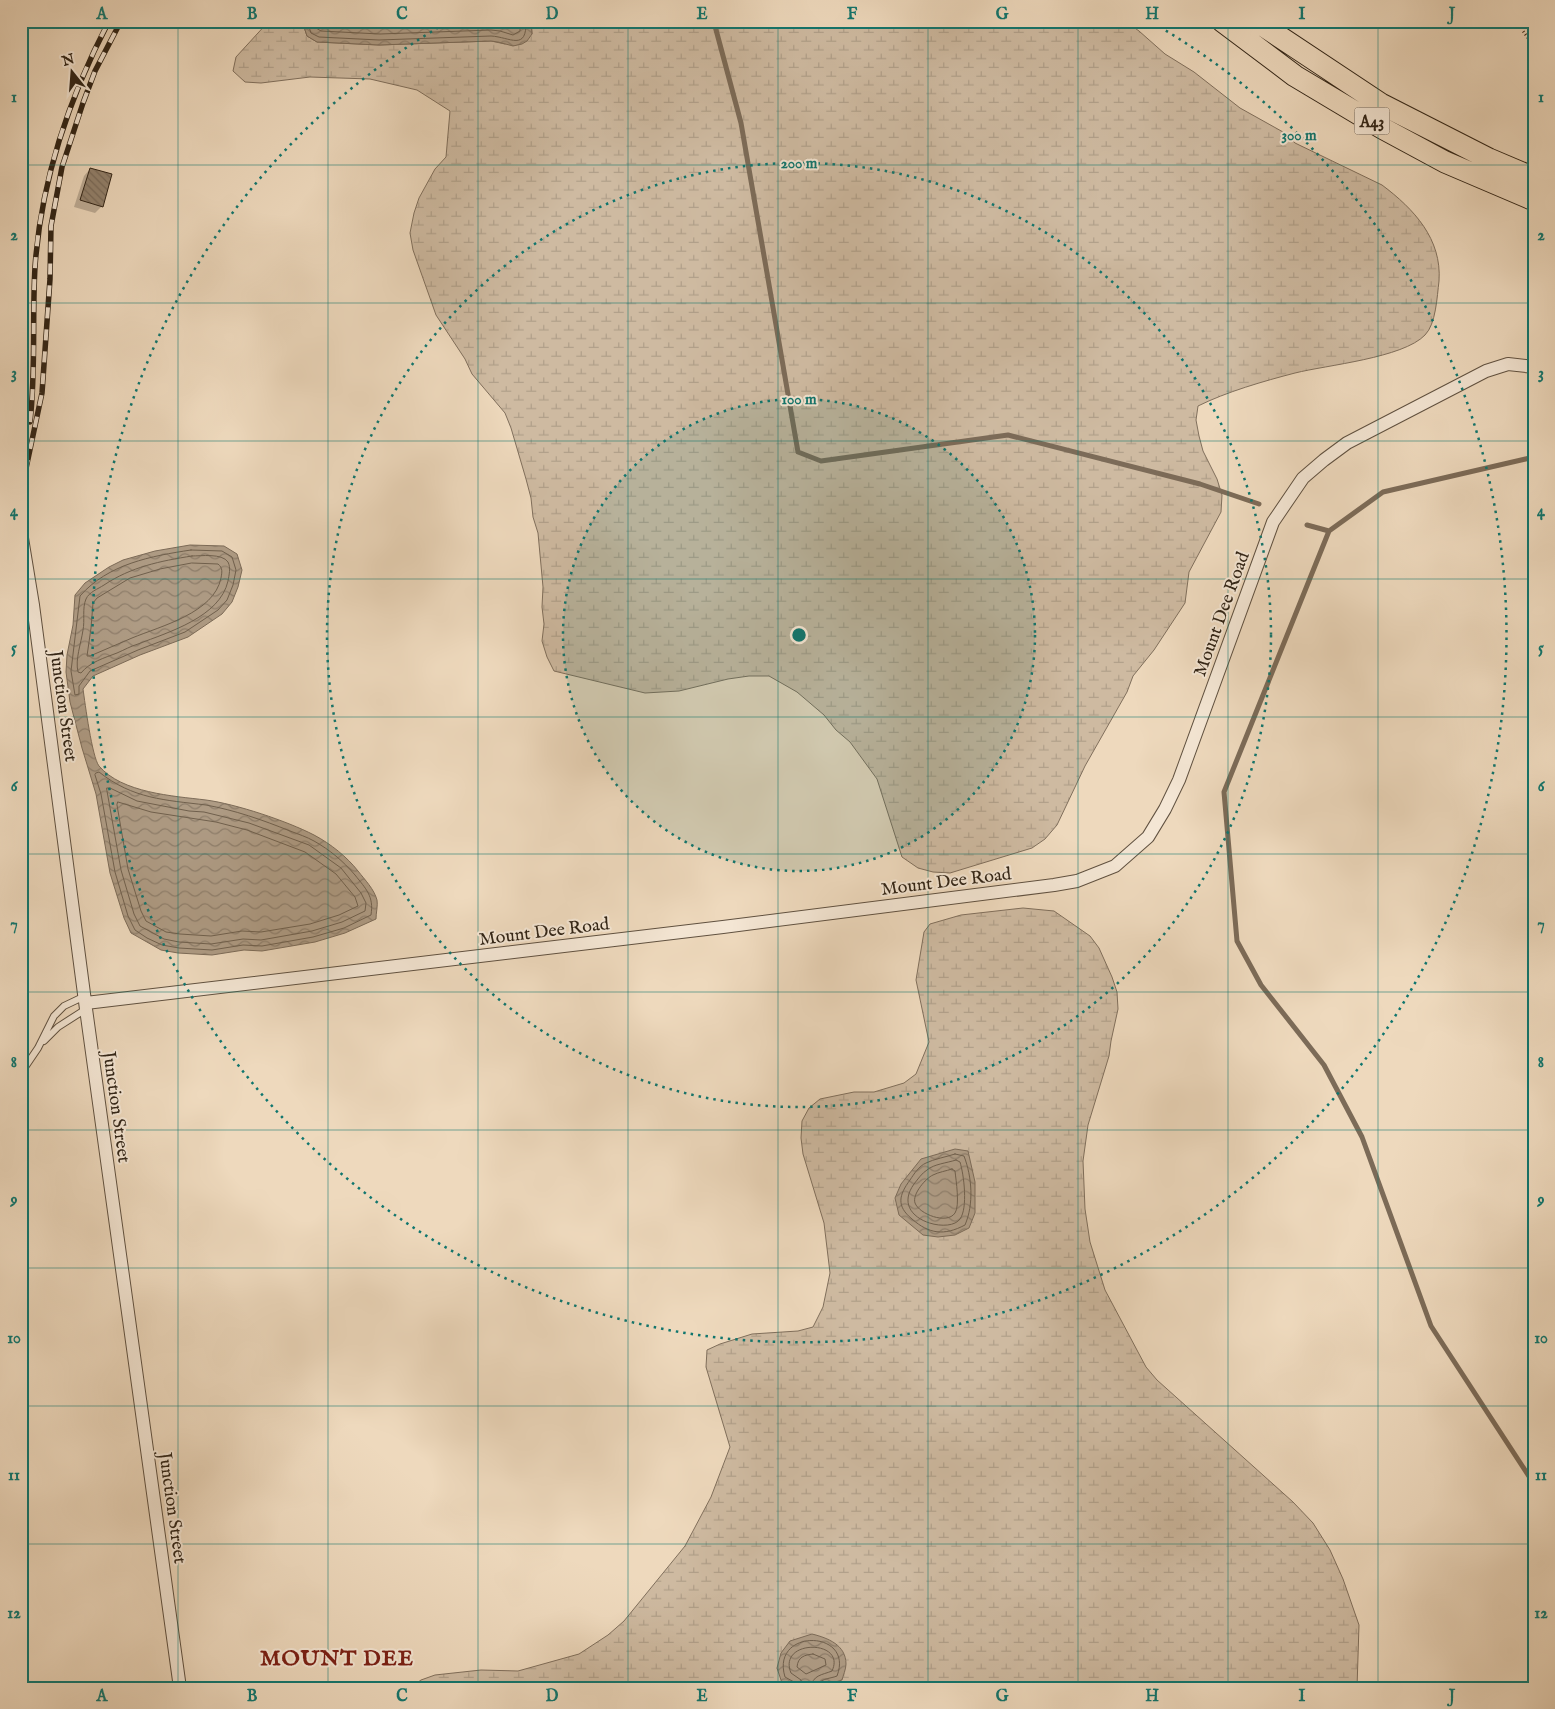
<svg xmlns="http://www.w3.org/2000/svg" width="1555" height="1709" font-family="'IM FELL English',serif">
	<style>
		.wetland { fill: url(#wetland-marsh); stroke: #806f5c }
		.water { fill: url(#water-waves); stroke: #7c6b58 }
		.shadow { fill: #0003 }
		.lines { fill: none; stroke-linecap: round; stroke-linejoin: round }
		.shore { stroke: #70604d; stroke-width: 1 }
		.stream { stroke: #7c6b58; stroke-width: 5 }
		.building { fill: url(#building-back-hatch); stroke: #312416 }
		.service-casing { stroke: #605140; stroke-width: 8 }
		.minor-casing { stroke: #605140; stroke-width: 14 }
		.trunk-casing { stroke: #312416; stroke-width: 23 }
		.path { stroke: #312416; stroke-width: 3; stroke-dasharray: 1 2.5; stroke-linecap: butt }
		.service { stroke: #f4e6d4; stroke-width: 6 }
		.minor { stroke: #f4e6d4; stroke-width: 12 }
		.trunk { stroke: #eed9bd; stroke-width: 21 }
		.rail-casing { stroke: #312416; stroke-width: 5.5 }
		.rail { stroke: #f4e6d4; stroke-width: 4; stroke-dasharray: 11; stroke-linecap: butt }
		.grid { fill: none; stroke: #0f766e; stroke-width: 1; stroke-opacity: 0.55 }
		.ring { fill: none; stroke: #0f766e; stroke-width: 2.5; stroke-dasharray: 2.5 5 }
		.labels { text-anchor: middle; stroke-width: 4; stroke-linejoin: round; paint-order: stroke }
		.shield { fill: #f4e6d4; stroke: #6c5e4f; stroke-width: 1 }
		.shield-label { font-size: 16px; font-weight: bold; fill: #312416 }
		.street-label { font-size: 18px; fill: #312416; stroke: #f4e6d4 }
		.district-label { font-size: 22px; font-weight: bold; letter-spacing: 1px; fill: #7a1f14; stroke: #f4e6d4 }
		.centre { fill: #0f766e; stroke: #f4e6d4; stroke-width: 2.5 }
		.ring-label { font-size: 15px; text-anchor: middle; font-weight: bold; fill: #0f766e; stroke: #f4e6d4; stroke-width: 4; stroke-linejoin: round; paint-order: stroke }
		.neatline { fill: none; stroke: #0f766e; stroke-width: 2 }
		.grid-label { font-size: 16px; text-anchor: middle; font-weight: bold; fill: #0f766e }
	</style>
	<defs>
		<pattern id="wetland-marsh" width="20" height="14" patternUnits="userSpaceOnUse" patternTransform="scale(1.25)"><rect width="20" height="14" fill="#cebaa1"/><path d="M1 5h8M5 5V1M11 12h8M15 12V8" fill="none" stroke="#b1a08a"/></pattern>
		<pattern id="water-waves" width="16" height="10" patternUnits="userSpaceOnUse" patternTransform="scale(1.25)"><rect width="16" height="10" fill="#ae9b84"/><path d="M0 5q4-4 8 0t8 0" fill="none" stroke="#8e7e6b"/></pattern>
		<pattern id="building-back-hatch" width="6" height="6" patternUnits="userSpaceOnUse" patternTransform="scale(1.25)"><rect width="6" height="6" fill="#93826d"/><path d="M-1 5l2 2M0 0l6 6M5-1l2 2" fill="none" stroke="#796a59"/></pattern>
	</defs>
	<rect width="100%" height="100%" fill="#eed9bd"/>
	<filter id="stains"><feTurbulence type="fractalNoise" baseFrequency=".004" numOctaves="4"/><feColorMatrix values="0 0 0 0 .2 0 0 0 0 .09 0 0 0 0 .02 0 0 0 .5 -.17"/></filter>
	<radialGradient id="worn" r=".72"><stop offset=".6" stop-color="#630" stop-opacity="0"/><stop offset="1" stop-color="#630" stop-opacity=".3"/></radialGradient>
	<path class="wetland" d="M269 21H302L307 36 317 42 379 45 491 41 505 44 532 34 531 21H1125L1139 31 1165 54 1194 72 1240 108 1283 132 1295 143 1382 185C1414 209 1442 239 1439 281 1437 297 1436 324 1425 335 1403 358 1327 365 1295 373 1264 381 1226 392 1198 406L1196 420 1199 436 1203 451 1217 479 1222 495 1221 512 1189 572 1185 603 1154 650 1133 676 1127 692 1085 766 1057 825 1045 839 1032 848 950 873 933 872 918 868 902 857 877 779 850 742 836 730 824 715 797 692 769 676H749L728 679 679 691 645 693 554 671 547 657 542 641 544 624 542 607 543 587 538 533 533 517 531 498 526 479 511 428 505 413 472 374 465 359 436 315 413 250 410 233 414 213 419 198 435 169 446 157 450 111 417 90 370 79 310 77 261 83 245 82 233 71 236 57Z
		M1023 908 1054 911 1090 936 1099 948 1112 977 1117 992 1118 1009 1111 1041 1109 1056 1088 1125 1083 1161 1085 1209 1090 1242 1105 1290 1146 1367 1157 1380 1293 1502 1313 1523 1330 1550 1343 1579 1359 1625 1357 1688H410L421 1680 435 1675 481 1670 518 1671 579 1654 608 1635 624 1621 685 1546 711 1497 730 1447 706 1367 707 1350 720 1344 752 1334 798 1331 813 1327 823 1307 830 1273 824 1223 803 1154 801 1138 802 1121 809 1108 820 1099 854 1092H874L904 1083 916 1074 929 1042 916 980 924 932 930 924 961 915Z"/>
	<path class="water" d="M302 21H531L532 34 527 41 522 44 513 46 498 42 491 41 379 45 317 42 307 36Z
		M190 545 224 546 237 554 242 570 238 587 232 602 222 614 188 637 140 655 93 676 83 689C85 703 92 757 99 766 122 793 173 796 206 800 236 804 287 821 314 835 331 844 347 857 358 871 365 880 374 889 377 900 378 905 376 913 376 919L345 933 315 942 262 951 244 950 212 955 178 953 161 950 131 933 124 918 110 873 96 794 82 748 70 702 66 672 67 655 73 625 75 595 85 583 109 567 123 560 155 551Z
		M955 1149 968 1151 975 1182V1213L969 1228 955 1235 938 1237 923 1235 899 1215 895 1198 901 1184 921 1159Z
		M812 1634C828 1638 846 1645 846 1664 846 1669 843 1676 842 1680 821 1687 803 1688 782 1683L777 1668 781 1653 790 1641Z"/>
	<path class="shadow" d="M90 169 102 206 95 213 74 207 84 176Z"/>
	<g class="lines">
		<path class="shore" d="M307 21 311 33 319 37 379 40 491 36C510 37 527 52 526 21
			M314 21 316 28 321 31 380 34 491 30 500 31 513 35 520 31V21
			M322 21 324 24 380 27 491 23 510 26 512 24V21
			M191 550 222 551 232 557 236 570 233 585 227 600 218 610 185 632 138 650 90 671 79 686V694L75 695 71 671 80 596C108 564 151 556 191 550Z
			M192 556C201 556 222 553 228 562 231 568 229 575 228 581 220 617 169 632 138 644 131 646 124 650 117 653 104 658 90 662 81 673L78 672C75 659 81 644 83 630 85 621 82 608 86 599 89 592 98 589 104 585 131 567 160 561 192 556Z
			M192 563 218 564C223 568 222 572 221 578 214 613 161 626 132 638 118 644 104 650 90 656H87L91 628 93 603 97 598 130 578 160 569Z
			M96 773 99 772C133 799 165 800 206 805 234 810 263 820 290 831 298 834 307 837 314 841 330 850 343 861 355 875 366 889 374 896 371 915L344 928 313 937 262 946 243 945 212 950 179 948 162 945 147 938 135 930 128 916 115 872 101 794 95 775Z
			M107 788H110L137 801 189 811 204 812 249 823 309 845 341 868 361 893 366 903 365 911 342 922 312 931 261 940 243 939 211 944 179 942 164 939 140 926 134 914 121 870 107 791Z
			M118 802 151 812 216 822 247 830 305 852 336 874 355 897 358 906 339 915 310 924 261 932 242 931 211 936 180 934 166 932 146 921 141 911 128 869 117 805Z
			M955 1154 964 1156C972 1177 974 1204 965 1225 944 1236 929 1234 912 1219 896 1206 899 1195 910 1180 914 1174 919 1166 926 1163 934 1159 946 1157 955 1154Z
			M956 1160 960 1162C964 1175 968 1208 960 1219 949 1235 889 1219 914 1184 918 1179 922 1173 927 1170 934 1164 947 1163 956 1160Z
			M952 1169 955 1171C956 1180 960 1206 955 1213 947 1225 919 1214 915 1203 912 1194 926 1178 933 1175 939 1172 946 1171 952 1169Z
			M813 1654 825 1659 826 1665 806 1674 797 1667C798 1657 804 1655 813 1654Z
			M796 1688 794 1682 785 1677C770 1628 855 1629 837 1676 830 1679 818 1678 817 1688
			M803 1688 801 1680 791 1673C777 1639 847 1639 832 1671 822 1675 812 1675 811 1688"/>
		<path class="stream" d="M715 26 741 123 798 452 821 461 1008 435 1200 484 1259 504
			M1534 457 1383 492 1329 531 1224 792 1237 941 1261 985 1324 1065 1362 1137 1431 1326 1534 1484
			M1307 525 1329 531"/>
	</g>
	<path class="building" d="M90 168 112 174 103 207 80 200Z"/>
	<g class="lines">
		<g class="service-casing">
			<path id="service" d="M44 1041 58 1027 86 1009
				M21 1073 38 1048 54 1016 64 1006 85 996"/>
		</g>
		<g class="minor-casing">
			<path id="minor" d="M21 532 33 605 86 1009 180 1688
				M86 1003 723 927 1054 885 1077 881 1115 866 1148 837 1165 809 1179 780 1273 522 1303 478 1324 460 1347 443 1486 371 1508 364 1534 367"/>
		</g>
		<g class="trunk-casing">
			<path id="trunk" d="M1222 21 1295 76 1382 128 1445 162 1534 200
				M1256 21 1381 104 1489 159 1534 178"/>
		</g>
		<path class="path" d="M1522 21 1523 31 1534 46"/>
		<use href="#service" class="service"/>
		<use href="#minor" class="minor"/>
		<use href="#trunk" class="trunk"/>
		<g class="rail-casing">
			<path id="rail" d="M30 422C36 371 32 318 35 267 41 180 69 98 109 21
				M21 492 42 393 50 279 51 226 62 167 83 103 95 71 121 21"/>
		</g>
		<use href="#rail" class="rail"/>
	</g>
	<path class="grid" d="M178 21V1688M328 21V1688M478 21V1688M628 21V1688M778 21V1688M928 21V1688M1078 21V1688M1228 21V1688M1378 21V1688M21 165H1534M21 303H1534M21 441H1534M21 579H1534M21 717H1534M21 854H1534M21 992H1534M21 1130H1534M21 1268H1534M21 1406H1534M21 1544H1534"/>
	<circle cx="799" cy="635" r="236" fill="#0f766e" fill-opacity=".12"/>
	<g class="ring">
		<circle cx="799" cy="635" r="236"/>
		<circle cx="799" cy="635" r="472"/>
		<path d="M1153 23A707 707 0 1 1 446 23"/>
	</g>
	<g class="labels">
		<rect class="shield" x="1354.5" y="107.5" width="35" height="27" rx="4"/>
		<g class="shield-label">
			<text x="1372" y="127">A43</text>
		</g>
		<g class="street-label">
			<text transform="translate(1221 614) rotate(-70)" y="6">Mount Dee Road</text>
			<text transform="translate(64 706) rotate(82)" y="6">Junction Street</text>
			<text transform="translate(946 881) rotate(-7)" y="6">Mount Dee Road</text>
			<text transform="translate(544 931) rotate(-7)" y="6">Mount Dee Road</text>
			<text transform="translate(117 1107) rotate(82)" y="6">Junction Street</text>
			<text transform="translate(173 1508) rotate(82)" y="6">Junction Street</text>
		</g>
		<g class="district-label">
			<text x="337" y="1665">MOUNT DEE</text>
		</g>
	</g>
	<circle cx="799" cy="635" r="8" class="centre"/>
	<g class="ring-label">
		<text x="1299" y="140">300 m</text>
		<text x="799" y="168">200 m</text>
		<text x="799" y="404">100 m</text>
	</g>
	<rect width="1555" height="1709" fill="none" stroke="#eed9bd" stroke-width="55"/>
	<g transform="translate(72 72) rotate(343)" stroke="#f4e6d4" stroke-width="4" paint-order="stroke">
	<path d="M0-4L9 19L0 12L-9 19Z" fill="#312416"/>
	<text y="-8" font-size="14" font-weight="bold" text-anchor="middle" fill="#312416">N</text>
	</g>
	<rect x="28" y="28" width="1500" height="1654" class="neatline"/>
	<g class="grid-label">
		<text x="102" y="19">A</text>
		<text x="252" y="19">B</text>
		<text x="402" y="19">C</text>
		<text x="552" y="19">D</text>
		<text x="702" y="19">E</text>
		<text x="852" y="19">F</text>
		<text x="1002" y="19">G</text>
		<text x="1152" y="19">H</text>
		<text x="1302" y="19">I</text>
		<text x="1452" y="19">J</text>
		<text x="14" y="102">1</text>
		<text x="1541" y="102">1</text>
		<text x="14" y="240">2</text>
		<text x="1541" y="240">2</text>
		<text x="14" y="378">3</text>
		<text x="1541" y="378">3</text>
		<text x="14" y="516">4</text>
		<text x="1541" y="516">4</text>
		<text x="14" y="653">5</text>
		<text x="1541" y="653">5</text>
		<text x="14" y="791">6</text>
		<text x="1541" y="791">6</text>
		<text x="14" y="929">7</text>
		<text x="1541" y="929">7</text>
		<text x="14" y="1067">8</text>
		<text x="1541" y="1067">8</text>
		<text x="14" y="1205">9</text>
		<text x="1541" y="1205">9</text>
		<text x="14" y="1343">10</text>
		<text x="1541" y="1343">10</text>
		<text x="14" y="1480">11</text>
		<text x="1541" y="1480">11</text>
		<text x="14" y="1618">12</text>
		<text x="1541" y="1618">12</text>
		<text x="102" y="1701">A</text>
		<text x="252" y="1701">B</text>
		<text x="402" y="1701">C</text>
		<text x="552" y="1701">D</text>
		<text x="702" y="1701">E</text>
		<text x="852" y="1701">F</text>
		<text x="1002" y="1701">G</text>
		<text x="1152" y="1701">H</text>
		<text x="1302" y="1701">I</text>
		<text x="1452" y="1701">J</text>
	</g>
	<rect width="100%" height="100%" filter="url(#stains)"/>
	<rect width="100%" height="100%" fill="url(#worn)"/>
</svg>
